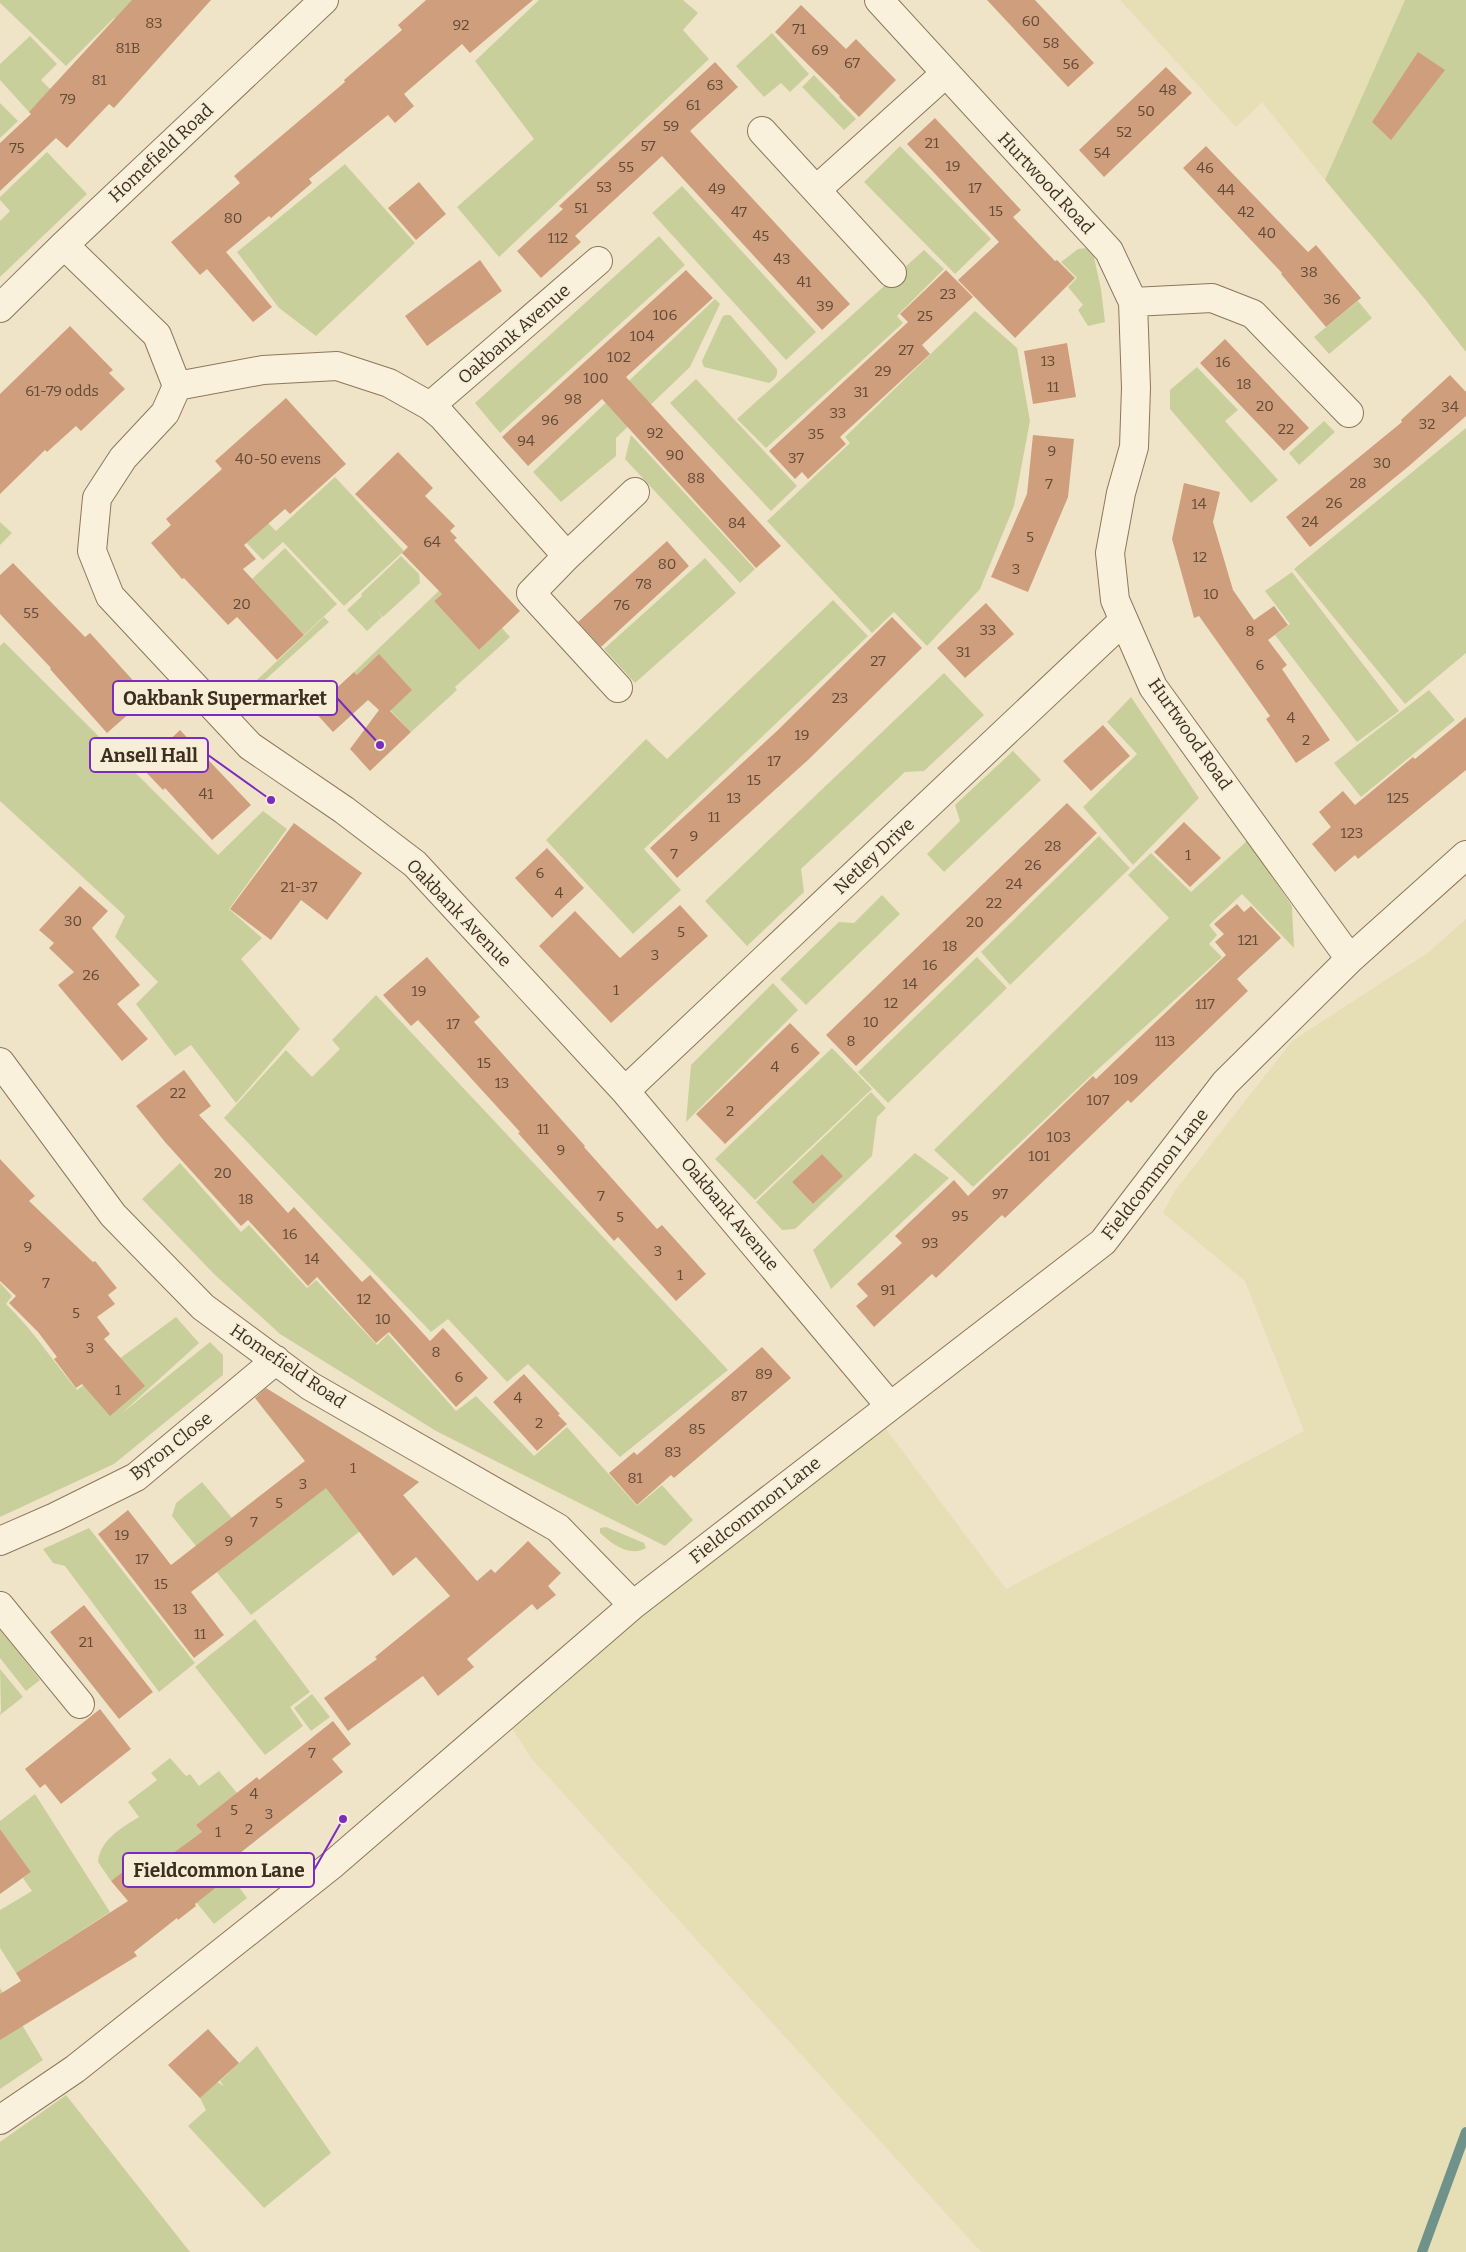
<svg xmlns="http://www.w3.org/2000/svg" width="1466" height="2252" font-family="Bitter,serif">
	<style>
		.farmland { fill: #e6deb5 }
		.green { fill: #c9cf9b; fill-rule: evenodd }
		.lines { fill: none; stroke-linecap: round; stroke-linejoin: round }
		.stream { stroke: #6f938a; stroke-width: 10 }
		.building { fill: #cf9f7d }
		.street-casing { stroke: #8d765c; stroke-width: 30 }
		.street { stroke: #faf1dc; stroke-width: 28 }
		.labels { text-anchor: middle; stroke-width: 4; stroke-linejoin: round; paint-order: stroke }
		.number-label { font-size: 15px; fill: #624a37 }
		.street-label { font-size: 18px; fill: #3d2e20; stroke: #f7eed8 }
		.leader { fill: none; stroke: #7b2cbf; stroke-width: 2 }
		.callout-dot { fill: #7b2cbf; stroke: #f7eed8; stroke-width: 2 }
		.callout { fill: #f7eed8; stroke: #7b2cbf; stroke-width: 2 }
		.callout-label { font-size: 19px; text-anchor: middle; font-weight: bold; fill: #3d2e20 }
	</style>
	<rect width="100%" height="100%" fill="#f0e4c8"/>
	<path class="farmland" d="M1120 0H1405L1325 180 1262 102 1236 127Z
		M1466 919V2252H981L531 1758 509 1723 726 1540 886 1429 1006 1589 1304 1431 1245 1281 1163 1213 1174 1192 1292 1041 1429 952Z"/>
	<path class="green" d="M0 0H136L117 21 114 18 66 66 0 3Z
		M539 0H683L698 13 683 30 709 59 499 257 457 207 534 139 475 61Z
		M1405 0H1466V352L1424 298 1325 180Z
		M772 33 809 74 790 92 781 83 764 97 736 66Z
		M30 36 57 64 41 80 51 90 29 112 0 80V64Z
		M814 75 856 119 844 130 802 87Z
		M0 103 18 121 0 138Z
		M900 146 991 239 955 274 864 182Z
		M47 152 87 194 0 277V221L10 211 0 200V197Z
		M345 164 415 243 316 336 279 308 237 252Z
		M682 186 816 332 786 360 652 213Z
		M659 236 685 265 500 433 475 403Z
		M1085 248 1093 253 1101 289 1105 322 1088 326 1078 310 1083 305 1068 287 1077 278 1061 262 1078 249Z
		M924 250 944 269 897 316 903 323 766 448 737 419Z
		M715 299 720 304 690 367 616 438V456L561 502 533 472Z
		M1358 301 1372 318 1329 354 1314 337Z
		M975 311 1017 348 1030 421 1014 506 980 589 927 646 894 612 872 633 767 521 850 443 845 437Z
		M726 315H730L777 369C778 376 775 379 769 383L704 367 702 361 723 316Z
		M1197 367 1238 410 1225 421 1278 480 1251 503 1170 409V390Z
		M696 379 797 486 771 511 670 403Z
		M1324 421 1335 432 1299 465 1289 453Z
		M1466 428V653L1405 704 1294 569Z
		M631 435 755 569 740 583 625 459Z
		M335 477 404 551 344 606 283 542 263 560 237 533 258 513 276 531Z
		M0 522 12 533 0 545Z
		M285 548 337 604 304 635 252 579Z
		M401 556 419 574 420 583 383 617 377 611 382 617 367 631 347 610 362 596 361 594Z
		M705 558 736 593 635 683 604 649Z
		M472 559 475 563 434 601 479 650 502 628 510 637 455 687 457 690 411 732 354 672Z
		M1292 572 1399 711 1357 742 1275 635 1290 624 1265 591Z
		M833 600 868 636 644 849 681 890 633 934 546 840 646 739 667 759Z
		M324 617 329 622 265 680 276 692 259 703 249 702 241 695Z
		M4 642 218 855 263 811 287 829 229 909 262 938 241 959 300 1029 236 1103 191 1045 175 1056 136 1004 158 982 115 937 125 916 0 801V646Z
		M944 673 984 715 924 771 905 772 801 869 804 892 747 946 705 901Z
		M1429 690 1455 720 1361 797 1334 763Z
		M1131 697 1199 798 1133 865 1083 807 1137 754 1107 722Z
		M1013 751 1041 780 944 872 927 854 960 821 955 805Z
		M1099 836 1130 868 1010 985 981 952Z
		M1248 840 1292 906 1294 948 1242 894 1209 925 1217 935 1209 944 1222 957 1096 1071 973 1187 934 1150 1169 918 1128 875 1151 853 1191 892Z
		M882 895 900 914 806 1005 780 979 839 922 854 923Z
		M977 957 1007 988 888 1103 858 1072Z
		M773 983 798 1010 686 1122 691 1065Z
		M376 995 728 1370 620 1457 528 1364 507 1382 448 1319 431 1332 224 1118 286 1050 312 1077 340 1049 332 1040Z
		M832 1048 872 1089 755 1200 715 1159Z
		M871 1092 886 1108 877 1117 872 1156 795 1229 782 1230 756 1202ZM822 1154 842 1176 813 1204 792 1182Z
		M915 1153 949 1178 831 1289 813 1250Z
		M180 1163 241 1232 249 1225 307 1288 316 1280 377 1345 388 1334 456 1411 476 1396 534 1456 567 1427 637 1506 662 1485 693 1520 665 1546 436 1431 280 1334 214 1274 142 1199Z
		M0 1283 12 1296 6 1304C33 1330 53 1361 77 1390L176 1317 199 1343 121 1414 210 1342 223 1355V1375L114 1464 0 1517Z
		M261 1406 419 1482 359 1532 251 1615 172 1516 176 1503 202 1482 232 1518 207 1537 305 1461Z
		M606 1527 644 1543 646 1548C629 1558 611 1543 600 1533V1528Z
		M89 1528 195 1663 159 1692 65 1566 53 1563 43 1549Z
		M255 1619 310 1692 290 1707 303 1726 265 1755 195 1667Z
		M0 1628 40 1680 26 1691 0 1658Z
		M0 1669 23 1697 0 1715 1 1710Z
		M312 1694 330 1717 311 1731 294 1708Z
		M170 1758 186 1776 190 1774 199 1786 219 1771 237 1793 196 1825 215 1848 212 1851 247 1898 214 1924 160 1858 142 1873 134 1863 111 1881 98 1862C100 1840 121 1828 139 1817L128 1802 157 1780 151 1773Z
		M35 1794 110 1912 16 1973 0 1948V1910L32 1891 23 1878 31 1872 0 1829V1821Z
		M0 1988 43 2060 0 2089Z
		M257 2046 331 2153 264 2208 188 2126 206 2110 200 2098 217 2082 224 2086 220 2081Z
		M66 2095 190 2252H0V2142Z"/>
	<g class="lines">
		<path class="stream" d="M1422 2252 1466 2132"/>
	</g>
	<path class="building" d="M132 0H211L114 108 109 104 67 148 56 138 0 191V143L31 114 29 112 50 89Z
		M426 0H533L470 53 462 44 404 94 414 106 395 123 388 115 309 179 312 183 271 218 269 216 226 252 272 307 253 322 207 269 200 275 171 242 240 183 234 176 345 82 344 80 402 30 398 25Z
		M987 0H1035L1094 63 1068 87Z
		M801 5 846 49 856 39 896 80 859 117 839 97 840 96 775 32Z
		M1418 52 1445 70 1391 140 1372 122Z
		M715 62 738 87 690 131 850 304 822 330 662 156 575 236 581 242 541 278 517 251 563 209 559 206Z
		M1166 67 1192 93 1104 177 1079 150Z
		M935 118 1021 210 1013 217 1055 261 1057 260 1075 278 1015 338 958 280 999 242 907 144Z
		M1206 146 1308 252 1316 245 1361 298 1326 327 1281 274 1282 273 1183 168Z
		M419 182 446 214 416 240 388 208Z
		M480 260 502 291 427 346 405 316Z
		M686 270 713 298 626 377 781 546 756 568 602 399 528 466 502 437Z
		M946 270 973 297 922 345 930 354 840 437 846 444 808 479 802 472 795 479 769 451 908 322 900 314Z
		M70 326 113 370 109 373 125 389 81 431 76 426 47 452 45 450 0 494V394Z
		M1225 339 1309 428 1284 451 1200 363Z
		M1067 343 1076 397 1033 404 1024 351Z
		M1450 375 1466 392V416L1409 466 1310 547 1286 517 1402 422 1401 420Z
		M286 398 346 464 290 514 285 509 244 545 256 559 243 569 304 635 277 660 237 617 228 625 184 578 182 579 151 543 171 525 166 519 222 469 215 461Z
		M1033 435 1074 439 1068 497 1028 592 991 577 1027 494Z
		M398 452 433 488 425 496 455 526 450 531 457 538 454 540 520 611 479 650 434 601 442 594 402 553 408 547 355 494Z
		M1184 483 1220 492 1213 522 1233 590 1254 620 1274 606 1288 625 1268 640 1287 665 1282 669 1330 740 1296 763 1266 719 1270 716 1199 616 1194 618 1172 539Z
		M667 541 689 566 601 647 578 622Z
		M13 563 85 637 90 633 148 697 107 733 50 669 51 668 0 614V575Z
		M986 603 1014 634 965 678 937 648Z
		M892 617 922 648 808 760 677 878 650 848 778 730Z
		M379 654 412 690 390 711 411 732 370 771 350 749 379 710 368 700 333 732 313 710 354 672 357 675Z
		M1466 717V770L1358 859 1355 855 1335 872 1312 844 1331 827 1319 812 1343 791 1355 805 1413 757 1415 759Z
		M1103 725 1130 756 1091 791 1063 761Z
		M180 730 251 805 212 840 165 788 163 790 141 767Z
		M1067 803 1097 833 856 1066 826 1035Z
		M1184 822 1221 858 1190 887 1154 852Z
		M294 823 362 873 327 920 301 900 271 940 230 909Z
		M547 848 584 888 552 918 515 878Z
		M80 886 108 911 92 928 140 985 117 1004 148 1039 122 1061 58 985 74 972 49 948 54 943 39 930Z
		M1237 904 1244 912 1251 906 1281 938 1237 979 1248 991 1131 1103 1128 1100 1005 1218 1002 1215 936 1278 932 1274 874 1327 856 1306 868 1296 857 1284 902 1243 895 1236 954 1180 968 1196 1093 1076 1096 1079 1226 955 1215 942 1224 934 1214 924Z
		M680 905 708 936 611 1023 539 946 575 911 620 958Z
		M427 957 480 1017 474 1022 585 1146 584 1147 657 1229 662 1225 706 1274 676 1301 618 1237 614 1241 518 1133 520 1132 418 1020 411 1026 383 995Z
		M790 1023 820 1053 725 1144 696 1114Z
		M184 1070 211 1106 199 1115 288 1213 294 1207 362 1282 370 1275 430 1341 443 1328 488 1378 456 1407 389 1332 376 1343 317 1277 308 1286 248 1220 241 1226 165 1142 136 1106Z
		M822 1154 843 1176 813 1204 792 1182Z
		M0 1159 35 1196 29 1201 93 1262 95 1261 117 1288 108 1295 115 1304 97 1317 110 1334 104 1339 145 1386 110 1416 82 1384 76 1388 54 1359 57 1357 38 1332 9 1303 16 1296 0 1281Z
		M762 1347 791 1378 674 1478 671 1475 637 1505 609 1473 634 1452 637 1455Z
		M524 1374 560 1414 558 1415 567 1424 537 1451 493 1402Z
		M266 1388 419 1482 403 1495 477 1581 491 1569 495 1573 528 1541 561 1573 548 1586 556 1595 537 1610 532 1604 467 1659 474 1667 438 1696 423 1676 348 1731 324 1698 377 1659 375 1657 450 1596 416 1557 393 1576 326 1488 191 1592 224 1635 194 1658 98 1534 128 1510 171 1565 305 1461 255 1398Z
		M84 1605 153 1692 119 1719 50 1632Z
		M100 1709 131 1749 61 1804 45 1784 40 1788 25 1769Z
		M333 1721 351 1744 332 1759 343 1772 221 1868 228 1878 195 1904 196 1906 178 1920 177 1918 134 1952 137 1956 0 2040V1994L21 1981 16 1973 128 1901 111 1881 134 1863 142 1873 159 1860 161 1862 202 1832 196 1825 257 1777 259 1780Z
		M0 1829 31 1872 0 1894Z
		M208 2029 239 2063 200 2098 168 2065Z"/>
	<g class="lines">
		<g class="street-casing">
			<path id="street" d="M879 0 1109 251 1133 302 1136 388 1134 447 1121 493 1110 553 1115 600 1153 687 1350 959
				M762 131 892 273
				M816 190 946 73
				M64 245 157 335 177 386 165 413 123 458 97 498 92 551 110 596 250 746 344 810 415 864 625 1091 890 1406
				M1133 302 1212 298 1253 314 1349 413
				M0 308 64 245 324 0
				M177 386 263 370 337 366 389 383 430 406 442 416 567 556
				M430 406 598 261
				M618 688 531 593 567 556 635 492
				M0 1062 113 1215 203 1307 310 1386 558 1528 633 1605
				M625 1091 1123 621
				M0 1541 55 1517 136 1477 276 1360
				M0 1606 80 1704
				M0 2120 75 2069 333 1864 633 1605 1103 1242 1225 1083 1350 959 1466 855"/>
		</g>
		<use href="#street" class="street"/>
	</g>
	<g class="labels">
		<g class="number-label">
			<text x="1031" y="26">60</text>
			<text x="154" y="28">83</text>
			<text x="461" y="30">92</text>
			<text x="799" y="34">71</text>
			<text x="1051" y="48">58</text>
			<text x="128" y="53">81B</text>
			<text x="820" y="55">69</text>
			<text x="852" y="68">67</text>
			<text x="1071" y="69">56</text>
			<text x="99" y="85">81</text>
			<text x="715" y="90">63</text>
			<text x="1168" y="95">48</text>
			<text x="68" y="104">79</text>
			<text x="693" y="110">61</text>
			<text x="1146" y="116">50</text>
			<text x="671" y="131">59</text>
			<text x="1124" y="137">52</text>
			<text x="932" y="148">21</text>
			<text x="648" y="151">57</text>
			<text x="17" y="153">75</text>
			<text x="1102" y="158">54</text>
			<text x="953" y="171">19</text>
			<text x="626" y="172">55</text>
			<text x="1205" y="173">46</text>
			<text x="604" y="192">53</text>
			<text x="975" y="193">17</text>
			<text x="717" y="194">49</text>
			<text x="1226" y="195">44</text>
			<text x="581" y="213">51</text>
			<text x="996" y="216">15</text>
			<text x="739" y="217">47</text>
			<text x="1246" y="217">42</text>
			<text x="233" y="223">80</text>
			<text x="1267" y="238">40</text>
			<text x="761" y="241">45</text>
			<text x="558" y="243">112</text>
			<text x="782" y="264">43</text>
			<text x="1309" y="277">38</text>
			<text x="804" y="287">41</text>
			<text x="948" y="299">23</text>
			<text x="1332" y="304">36</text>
			<text x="825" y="311">39</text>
			<text x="665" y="320">106</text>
			<text x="925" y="321">25</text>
			<text x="642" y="341">104</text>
			<text x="906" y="355">27</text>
			<text x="619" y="362">102</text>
			<text x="1048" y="366">13</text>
			<text x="1223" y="367">16</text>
			<text x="883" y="376">29</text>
			<text x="596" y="383">100</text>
			<text x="1244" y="389">18</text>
			<text x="1053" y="392">11</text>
			<text x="62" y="396">61-79 odds</text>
			<text x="861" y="397">31</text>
			<text x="573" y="404">98</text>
			<text x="1265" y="411">20</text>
			<text x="1450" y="412">34</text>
			<text x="838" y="418">33</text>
			<text x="550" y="425">96</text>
			<text x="1427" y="429">32</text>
			<text x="1286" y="434">22</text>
			<text x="655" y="438">92</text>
			<text x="816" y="439">35</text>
			<text x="526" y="446">94</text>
			<text x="1052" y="456">9</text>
			<text x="675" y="460">90</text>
			<text x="796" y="463">37</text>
			<text x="278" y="464">40-50 evens</text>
			<text x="1382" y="468">30</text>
			<text x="696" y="483">88</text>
			<text x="1358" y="488">28</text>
			<text x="1049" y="489">7</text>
			<text x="1334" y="508">26</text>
			<text x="1199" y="509">14</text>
			<text x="1310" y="527">24</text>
			<text x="737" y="528">84</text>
			<text x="1030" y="542">5</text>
			<text x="432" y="547">64</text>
			<text x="1200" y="562">12</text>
			<text x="667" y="569">80</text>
			<text x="1016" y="574">3</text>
			<text x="644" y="589">78</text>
			<text x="1211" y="599">10</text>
			<text x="242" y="609">20</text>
			<text x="622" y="610">76</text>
			<text x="31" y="618">55</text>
			<text x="988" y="635">33</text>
			<text x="1250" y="636">8</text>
			<text x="963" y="657">31</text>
			<text x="878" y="666">27</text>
			<text x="1260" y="670">6</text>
			<text x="840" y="703">23</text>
			<text x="1291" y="723">4</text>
			<text x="802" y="740">19</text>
			<text x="1306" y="745">2</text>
			<text x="774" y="766">17</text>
			<text x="754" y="785">15</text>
			<text x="206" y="799">41</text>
			<text x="734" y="803">13</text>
			<text x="1398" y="803">125</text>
			<text x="714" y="822">11</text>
			<text x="1352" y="838">123</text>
			<text x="694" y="841">9</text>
			<text x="1053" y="851">28</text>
			<text x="674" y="859">7</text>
			<text x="1188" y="860">1</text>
			<text x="1033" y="870">26</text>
			<text x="540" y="878">6</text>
			<text x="1014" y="889">24</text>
			<text x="299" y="892">21-37</text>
			<text x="559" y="898">4</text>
			<text x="994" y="908">22</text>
			<text x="73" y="926">30</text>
			<text x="975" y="927">20</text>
			<text x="681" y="937">5</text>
			<text x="1248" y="945">121</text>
			<text x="950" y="951">18</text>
			<text x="655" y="960">3</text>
			<text x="930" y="970">16</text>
			<text x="91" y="980">26</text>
			<text x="910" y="989">14</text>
			<text x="616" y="995">1</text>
			<text x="419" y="996">19</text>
			<text x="891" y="1008">12</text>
			<text x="1205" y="1009">117</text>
			<text x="871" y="1027">10</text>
			<text x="453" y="1029">17</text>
			<text x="851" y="1046">8</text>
			<text x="1165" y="1046">113</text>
			<text x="795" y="1053">6</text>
			<text x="484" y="1068">15</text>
			<text x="775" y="1072">4</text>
			<text x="1126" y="1084">109</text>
			<text x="502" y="1088">13</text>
			<text x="178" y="1098">22</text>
			<text x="1098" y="1105">107</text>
			<text x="730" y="1116">2</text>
			<text x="543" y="1134">11</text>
			<text x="1059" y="1142">103</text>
			<text x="561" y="1155">9</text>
			<text x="1039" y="1161">101</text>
			<text x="223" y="1178">20</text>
			<text x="1000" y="1199">97</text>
			<text x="601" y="1201">7</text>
			<text x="246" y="1204">18</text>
			<text x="960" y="1221">95</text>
			<text x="620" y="1222">5</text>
			<text x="290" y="1239">16</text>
			<text x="930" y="1248">93</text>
			<text x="28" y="1252">9</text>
			<text x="658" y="1256">3</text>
			<text x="312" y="1264">14</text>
			<text x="680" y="1280">1</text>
			<text x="46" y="1288">7</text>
			<text x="888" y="1295">91</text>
			<text x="364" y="1304">12</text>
			<text x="76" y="1318">5</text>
			<text x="383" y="1324">10</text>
			<text x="90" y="1353">3</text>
			<text x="436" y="1357">8</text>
			<text x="764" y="1379">89</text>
			<text x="459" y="1382">6</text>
			<text x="118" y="1395">1</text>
			<text x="739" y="1401">87</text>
			<text x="518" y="1403">4</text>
			<text x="539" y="1428">2</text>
			<text x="697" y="1434">85</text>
			<text x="673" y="1457">83</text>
			<text x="353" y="1473">1</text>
			<text x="635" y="1483">81</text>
			<text x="303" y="1489">3</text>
			<text x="279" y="1508">5</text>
			<text x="254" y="1527">7</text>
			<text x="122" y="1540">19</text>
			<text x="229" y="1546">9</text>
			<text x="142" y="1564">17</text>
			<text x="161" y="1589">15</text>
			<text x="180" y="1614">13</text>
			<text x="200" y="1639">11</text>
			<text x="86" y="1647">21</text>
			<text x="312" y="1758">7</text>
			<text x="254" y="1799">4</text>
			<text x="234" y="1815">5</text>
			<text x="269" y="1819">3</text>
			<text x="249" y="1834">2</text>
			<text x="218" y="1837">1</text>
		</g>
		<g class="street-label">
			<text transform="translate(161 153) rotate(-43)" y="6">Homefield Road</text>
			<text transform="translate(1046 183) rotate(47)" y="6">Hurtwood Road</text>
			<text transform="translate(514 334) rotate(-41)" y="6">Oakbank Avenue</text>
			<text transform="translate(1190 734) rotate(55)" y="6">Hurtwood Road</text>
			<text transform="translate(874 856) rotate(-43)" y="6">Netley Drive</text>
			<text transform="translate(459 913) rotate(46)" y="6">Oakbank Avenue</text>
			<text transform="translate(1155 1174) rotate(-52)" y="6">Fieldcommon Lane</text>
			<text transform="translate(730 1214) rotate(50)" y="6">Oakbank Avenue</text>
			<text transform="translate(288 1366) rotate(34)" y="6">Homefield Road</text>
			<text transform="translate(171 1446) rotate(-38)" y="6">Byron Close</text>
			<text transform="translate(755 1510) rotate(-38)" y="6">Fieldcommon Lane</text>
		</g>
	</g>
	<path class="leader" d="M380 745L337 698M271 800L208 755M343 1819L314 1870"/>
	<g class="callout-dot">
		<circle cx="380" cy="745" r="5"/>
		<circle cx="271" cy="800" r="5"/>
		<circle cx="343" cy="1819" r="5"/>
	</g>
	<g class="callout">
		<rect x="113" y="681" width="224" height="34" rx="5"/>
		<rect x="90" y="738" width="118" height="34" rx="5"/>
		<rect x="123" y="1853" width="191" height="34" rx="5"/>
	</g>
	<g class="callout-label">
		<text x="225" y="705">Oakbank Supermarket</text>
		<text x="149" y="762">Ansell Hall</text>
		<text x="219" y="1877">Fieldcommon Lane</text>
	</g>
</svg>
